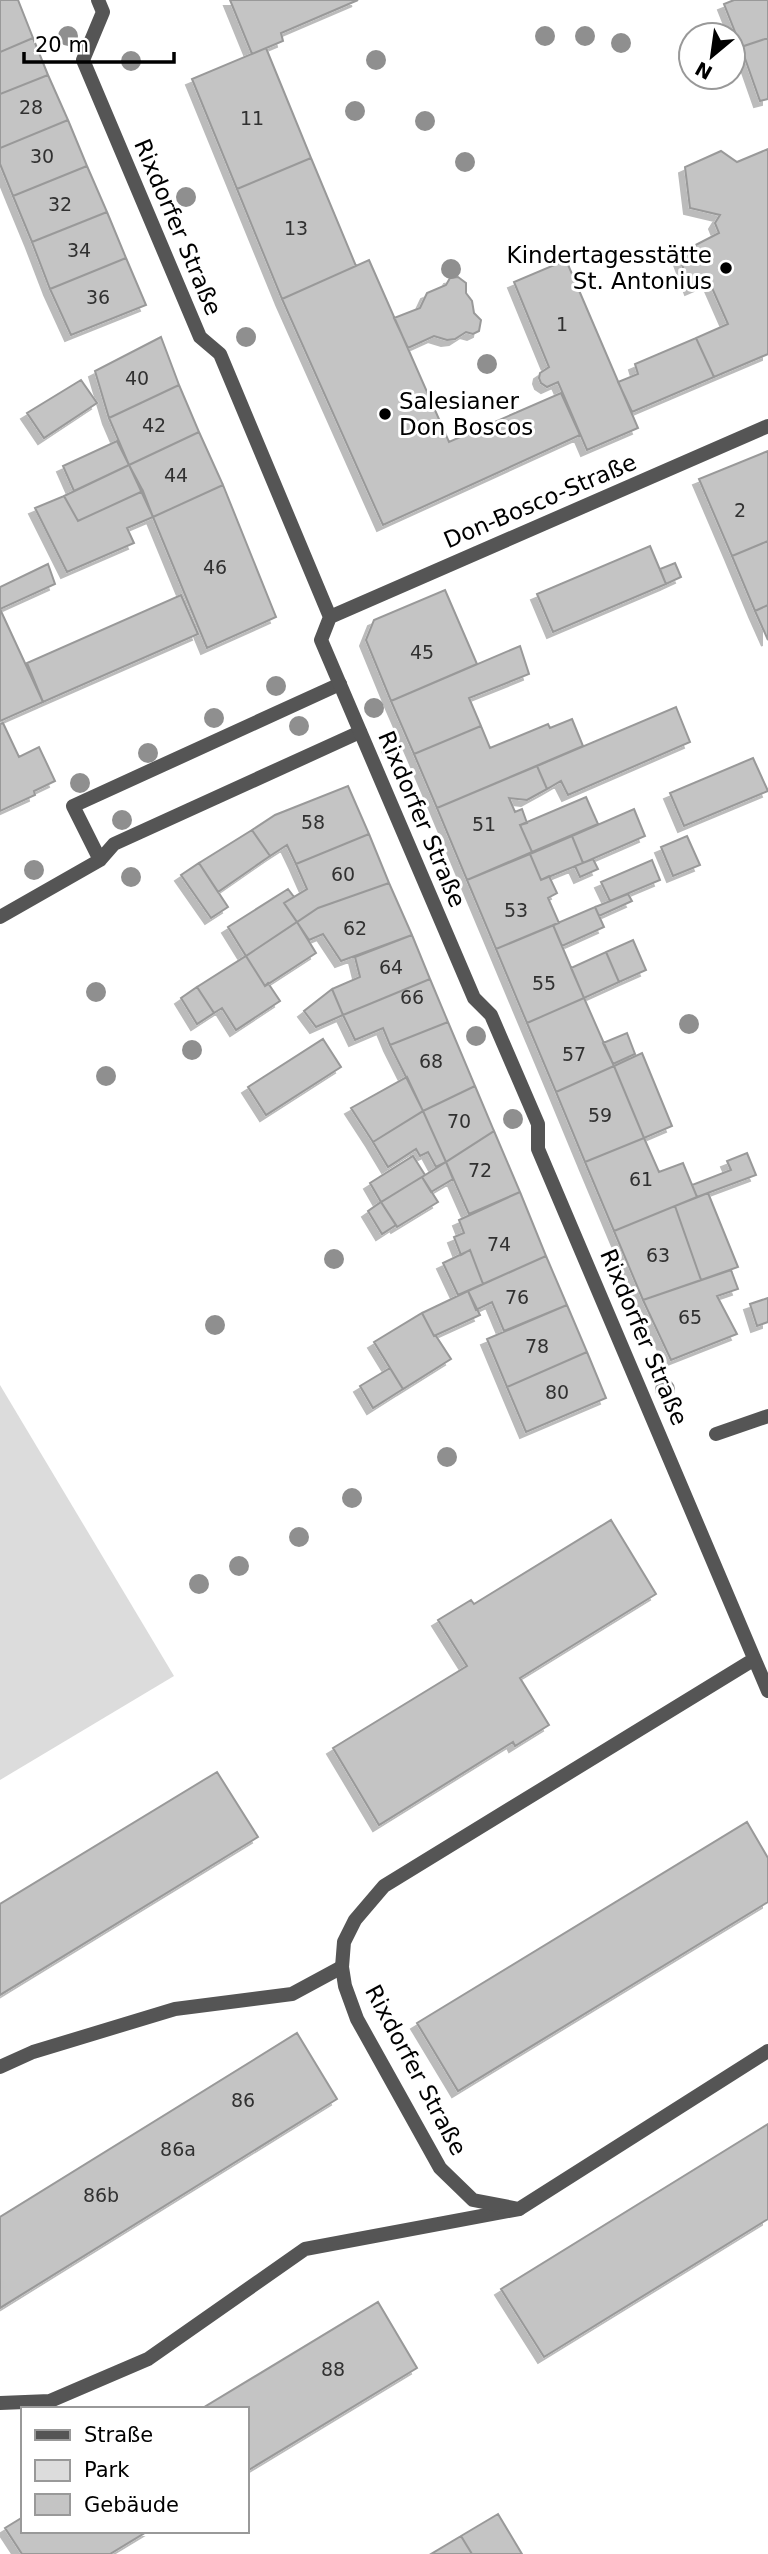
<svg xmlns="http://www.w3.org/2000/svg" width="768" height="2554" font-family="'DejaVu Sans',sans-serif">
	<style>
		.green { fill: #dcdcdc }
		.building { fill: #c4c4c4; stroke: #999; stroke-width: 2; filter: url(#shadow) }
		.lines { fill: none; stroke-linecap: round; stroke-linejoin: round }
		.service { stroke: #555; stroke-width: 14 }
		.minor { stroke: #555; stroke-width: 14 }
		.tree { fill: #8f8f8f }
		.poi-dot { fill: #000; stroke: #fff; stroke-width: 2.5 }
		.labels { text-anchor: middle; stroke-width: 6; stroke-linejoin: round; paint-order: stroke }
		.number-label { font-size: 19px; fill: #313131 }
		.street-label { font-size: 23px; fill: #000; stroke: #fff }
		.poi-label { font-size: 23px; fill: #000; stroke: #fff; text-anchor: end }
	</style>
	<defs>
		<filter id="shadow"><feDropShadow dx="-6" dy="6" stdDeviation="0" flood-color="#0004"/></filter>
	</defs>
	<rect width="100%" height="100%" fill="#fff"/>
	<path class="green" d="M0 1385 174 1676 0 1780Z"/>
	<path class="building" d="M0 0H18L33 38 0 52Z
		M230 0H358L281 33 283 41 252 54Z
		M734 0H768V38L741 47 724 4Z
		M33 38 48 75 0 94V52Z
		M768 38V99L760 101 741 47Z
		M266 48 311 158 237 189 192 79Z
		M48 75 68 120 0 148V94Z
		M68 120 87 166 13 196 0 164V148Z
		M768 149V354L714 377 696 338 728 324 709 281 691 289 678 254 719 233 715 223 720 215 690 208 685 167 721 151 737 162Z
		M311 158 356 266 282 299 237 189Z
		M87 166 107 212 32 242 13 196Z
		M107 212 126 258 50 289 32 242Z
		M126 258 146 305 71 335 50 289Z
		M369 260 449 442 561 393 580 435 383 525 282 299Z
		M566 260 638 428 587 450 558 382 547 387 541 383 539 378 540 373 549 367 514 282Z
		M458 277 466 283V293L472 301 474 313 481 320 479 331 473 334 466 332 455 339 447 340 434 336 408 348 394 318 420 308 427 293 446 285 450 278Z
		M161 337 179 385 109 418 95 371Z
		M696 338 714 377 632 412 618 382 638 374 635 364Z
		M81 380 97 403 44 438 27 413Z
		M179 385 199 432 129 465 109 418Z
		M199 432 223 485 153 517 129 465Z
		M117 441 129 465 74 491 63 466Z
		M768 451V541L732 556 699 479Z
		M129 465 143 491 78 521 64 496Z
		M223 485 276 617 207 648 153 517Z
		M143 491 153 517 127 528 134 543 67 572 35 508 64 496 78 521Z
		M768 541V605L755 611 732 556Z
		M650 546 666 584 553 632 537 594Z
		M675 563 681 577 666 584 660 569Z
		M48 564 55 584 0 609V587Z
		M445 590 477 664 391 701 366 640 374 620Z
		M181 595 198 634 43 702 27 663Z
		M768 605V640L755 611Z
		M0 609 43 702 0 721Z
		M520 646 529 674 469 698 481 726 414 754 391 701Z
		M676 707 690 742 568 795 561 781 547 789 537 766Z
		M572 719 583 746 437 808 414 754 481 726 490 748 548 724 550 728Z
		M3 723 19 757 39 747 55 781 34 791 35 795 0 811V724Z
		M753 758 768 791 684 826 670 793Z
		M537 766 547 789 527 800 509 798 515 812 522 809 527 823 520 825 532 852 467 880 437 808Z
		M348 786 369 834 296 864 287 845 270 856 252 830 275 815Z
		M586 797 598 824 532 852 520 825Z
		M634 809 645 836 583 863 572 836Z
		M252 830 270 856 218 892 199 863Z
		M369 834 389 883 318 908 297 922 284 903 307 889 296 864Z
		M572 836 583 863 541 880 530 854Z
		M687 836 700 865 673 876 661 847Z
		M530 854 541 880 549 876 557 893 548 898 559 923 496 949 467 880Z
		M593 859 598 869 580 877 575 866Z
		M652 860 660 880 610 901 601 882Z
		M199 863 228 907 211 918 181 875Z
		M389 883 412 935 341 961 323 934 309 940 297 922 318 908Z
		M288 889 294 897 284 903 297 922 246 956 228 927Z
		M628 894 632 901 599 916 595 907Z
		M595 907 604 927 562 946 553 925Z
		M297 922 316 953 265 986 246 956Z
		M553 925 584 998 527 1023 496 949Z
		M412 935 430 979 343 1015 332 989 360 977 355 957Z
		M633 940 646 970 619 982 606 952Z
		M606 952 619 982 584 998 571 968Z
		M246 956 265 986 268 983 280 1001 236 1030 222 1008 214 1013 197 987Z
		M430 979 448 1022 390 1045 383 1028 355 1040 343 1015Z
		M197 987 214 1013 197 1024 181 998Z
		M332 989 343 1015 316 1027 304 1011Z
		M584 998 614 1066 556 1092 527 1023Z
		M448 1022 475 1086 423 1111 390 1045Z
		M627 1033 635 1054 613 1064 603 1043Z
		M323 1039 341 1067 266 1115 248 1087Z
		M642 1053 672 1126 644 1138 614 1066Z
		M614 1066 644 1138 585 1162 556 1092Z
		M407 1077 423 1111 373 1142 351 1108Z
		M475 1086 494 1131 446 1162 423 1111Z
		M423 1111 446 1162 436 1167 428 1152 420 1156 416 1149 388 1167 373 1142Z
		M494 1131 520 1192 469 1214 446 1162Z
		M644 1138 659 1172 683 1163 697 1197 614 1231 585 1162Z
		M747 1153 756 1175 697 1197 692 1185 731 1170 727 1161Z
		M413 1156 425 1175 381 1202 370 1183Z
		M446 1162 453 1179 431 1192 422 1177Z
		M422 1177 438 1202 397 1227 381 1202Z
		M520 1192 546 1256 483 1284 470 1250 461 1255 454 1237 464 1233 459 1220Z
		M708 1193 738 1267 701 1280 675 1206Z
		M381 1202 396 1225 382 1234 368 1211Z
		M675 1206 701 1280 643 1300 614 1231Z
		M470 1250 483 1284 458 1295 443 1263Z
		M546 1256 567 1305 504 1331 492 1302 476 1310 468 1291Z
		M731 1270 738 1289 717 1296 737 1334 671 1360 643 1300Z
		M468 1291 480 1315 434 1336 422 1313Z
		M768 1298V1322L757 1326 750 1304Z
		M567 1305 587 1352 507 1387 487 1339Z
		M422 1313 434 1336H436L451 1359 403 1389 374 1342Z
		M587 1352 606 1398 526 1432 507 1387Z
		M390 1368 403 1389 373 1408 360 1386Z
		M611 1520 656 1594 520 1678 549 1725 515 1746 513 1742 379 1825 333 1748 467 1666 438 1620 471 1600 474 1604Z
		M217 1772 258 1837 0 1995V1904Z
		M747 1822 768 1858V1902L458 2091 417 2023Z
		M297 2033 337 2099 0 2308V2217Z
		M768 2124V2219L544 2357 501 2289Z
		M378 2302 417 2368 247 2471V2409H201Z
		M498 2514 522 2554H472L461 2536Z
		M23 2517V2531H148L110 2554H22L5 2528Z
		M461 2536 472 2554H431Z"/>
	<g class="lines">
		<path class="service" d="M100 860 73 806 340 684
			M0 917 100 860 114 844 360 732
			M716 1434 768 1416
			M0 2067 33 2052 175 2009 292 1994 342 1967
			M0 2403 50 2401 148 2359 305 2249 519 2209"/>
		<path class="minor" d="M98 0 103 12 83 60 200 337 220 354 330 617 321 640 474 998 491 1015 538 1124V1149L768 1691
			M330 617 768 426
			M753 1660 384 1886 355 1920 344 1942 342 1967 345 1986 357 2019 440 2168 473 2200 519 2209 768 2051"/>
	</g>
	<g class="tree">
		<circle cx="68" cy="36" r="10"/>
		<circle cx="545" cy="36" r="10"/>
		<circle cx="585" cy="36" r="10"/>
		<circle cx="621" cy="43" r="10"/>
		<circle cx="376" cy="60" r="10"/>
		<circle cx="131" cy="61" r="10"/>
		<circle cx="355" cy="111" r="10"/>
		<circle cx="425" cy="121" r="10"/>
		<circle cx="465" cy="162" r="10"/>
		<circle cx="186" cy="197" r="10"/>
		<circle cx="451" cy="269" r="10"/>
		<circle cx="246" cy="337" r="10"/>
		<circle cx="487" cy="364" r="10"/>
		<circle cx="276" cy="686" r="10"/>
		<circle cx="374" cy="708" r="10"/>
		<circle cx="214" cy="718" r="10"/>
		<circle cx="299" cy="726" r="10"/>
		<circle cx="391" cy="749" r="10"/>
		<circle cx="148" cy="753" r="10"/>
		<circle cx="80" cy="783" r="10"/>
		<circle cx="122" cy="820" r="10"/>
		<circle cx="34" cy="870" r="10"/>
		<circle cx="131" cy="877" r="10"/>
		<circle cx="96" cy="992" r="10"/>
		<circle cx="689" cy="1024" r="10"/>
		<circle cx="476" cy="1036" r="10"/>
		<circle cx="192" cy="1050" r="10"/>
		<circle cx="106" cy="1076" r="10"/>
		<circle cx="513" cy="1119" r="10"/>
		<circle cx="334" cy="1259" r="10"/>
		<circle cx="215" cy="1325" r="10"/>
		<circle cx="665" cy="1389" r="10"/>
		<circle cx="447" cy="1457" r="10"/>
		<circle cx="352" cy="1498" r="10"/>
		<circle cx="299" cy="1537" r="10"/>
		<circle cx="239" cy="1566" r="10"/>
		<circle cx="199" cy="1584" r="10"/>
	</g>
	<g class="poi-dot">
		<circle cx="726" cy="268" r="7"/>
		<circle cx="385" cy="414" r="7"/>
	</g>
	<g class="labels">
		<g class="number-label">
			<text x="31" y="114">28</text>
			<text x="252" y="125">11</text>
			<text x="42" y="163">30</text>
			<text x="60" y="211">32</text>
			<text x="296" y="235">13</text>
			<text x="79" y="257">34</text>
			<text x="98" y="304">36</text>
			<text x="562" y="331">1</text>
			<text x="137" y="385">40</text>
			<text x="154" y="432">42</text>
			<text x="176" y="482">44</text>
			<text x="740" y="517">2</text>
			<text x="215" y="574">46</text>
			<text x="422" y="659">45</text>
			<text x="313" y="829">58</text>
			<text x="484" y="831">51</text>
			<text x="343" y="881">60</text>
			<text x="516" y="917">53</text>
			<text x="355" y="935">62</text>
			<text x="391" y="974">64</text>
			<text x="544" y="990">55</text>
			<text x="412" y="1004">66</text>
			<text x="574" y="1061">57</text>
			<text x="431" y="1068">68</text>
			<text x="600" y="1122">59</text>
			<text x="459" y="1128">70</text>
			<text x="480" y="1177">72</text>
			<text x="641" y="1186">61</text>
			<text x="499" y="1251">74</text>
			<text x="658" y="1262">63</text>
			<text x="517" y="1304">76</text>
			<text x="690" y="1324">65</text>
			<text x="537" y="1353">78</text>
			<text x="557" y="1399">80</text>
			<text x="243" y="2107">86</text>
			<text x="178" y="2156">86a</text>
			<text x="101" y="2202">86b</text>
			<text x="333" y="2376">88</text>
		</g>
		<g class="street-label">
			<text transform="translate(178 227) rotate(67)" y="8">Rixdorfer Straße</text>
			<text transform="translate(540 501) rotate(-23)" y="8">Don-Bosco-Straße</text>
			<text transform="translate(422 819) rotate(67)" y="8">Rixdorfer Straße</text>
			<text transform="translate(644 1337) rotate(67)" y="8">Rixdorfer Straße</text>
			<text transform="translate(416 2070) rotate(62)" y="8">Rixdorfer Straße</text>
		</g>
		<g class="poi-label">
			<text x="712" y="263">Kindertagesstätte<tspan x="712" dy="26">St. Antonius</tspan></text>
			<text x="399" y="409" text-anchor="start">Salesianer<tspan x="399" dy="26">Don Boscos</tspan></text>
		</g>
	</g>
	<rect x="21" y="2407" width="228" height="126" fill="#ffffff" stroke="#999999" stroke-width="2"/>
	<rect x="35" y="2430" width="35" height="10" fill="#555555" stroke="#999999" stroke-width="2"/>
	<text x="84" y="2442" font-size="21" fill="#000000">Straße</text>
	<rect x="35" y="2460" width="35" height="21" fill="#dcdcdc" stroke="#999999" stroke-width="2"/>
	<text x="84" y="2477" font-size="21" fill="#000000">Park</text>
	<rect x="35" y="2494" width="35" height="21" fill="#c4c4c4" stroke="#999999" stroke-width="2"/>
	<text x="84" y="2512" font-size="21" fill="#000000">Gebäude</text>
	<g transform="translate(712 56) rotate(209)"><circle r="33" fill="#ffffff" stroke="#999999" stroke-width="2"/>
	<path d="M0-5L12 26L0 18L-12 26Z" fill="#000000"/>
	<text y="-10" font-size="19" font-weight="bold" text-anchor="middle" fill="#000000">N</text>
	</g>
	<path d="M24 52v10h150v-10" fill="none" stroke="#000000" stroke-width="3.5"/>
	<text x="35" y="52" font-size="21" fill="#000000" stroke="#ffffff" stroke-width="5" paint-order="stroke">20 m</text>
</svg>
